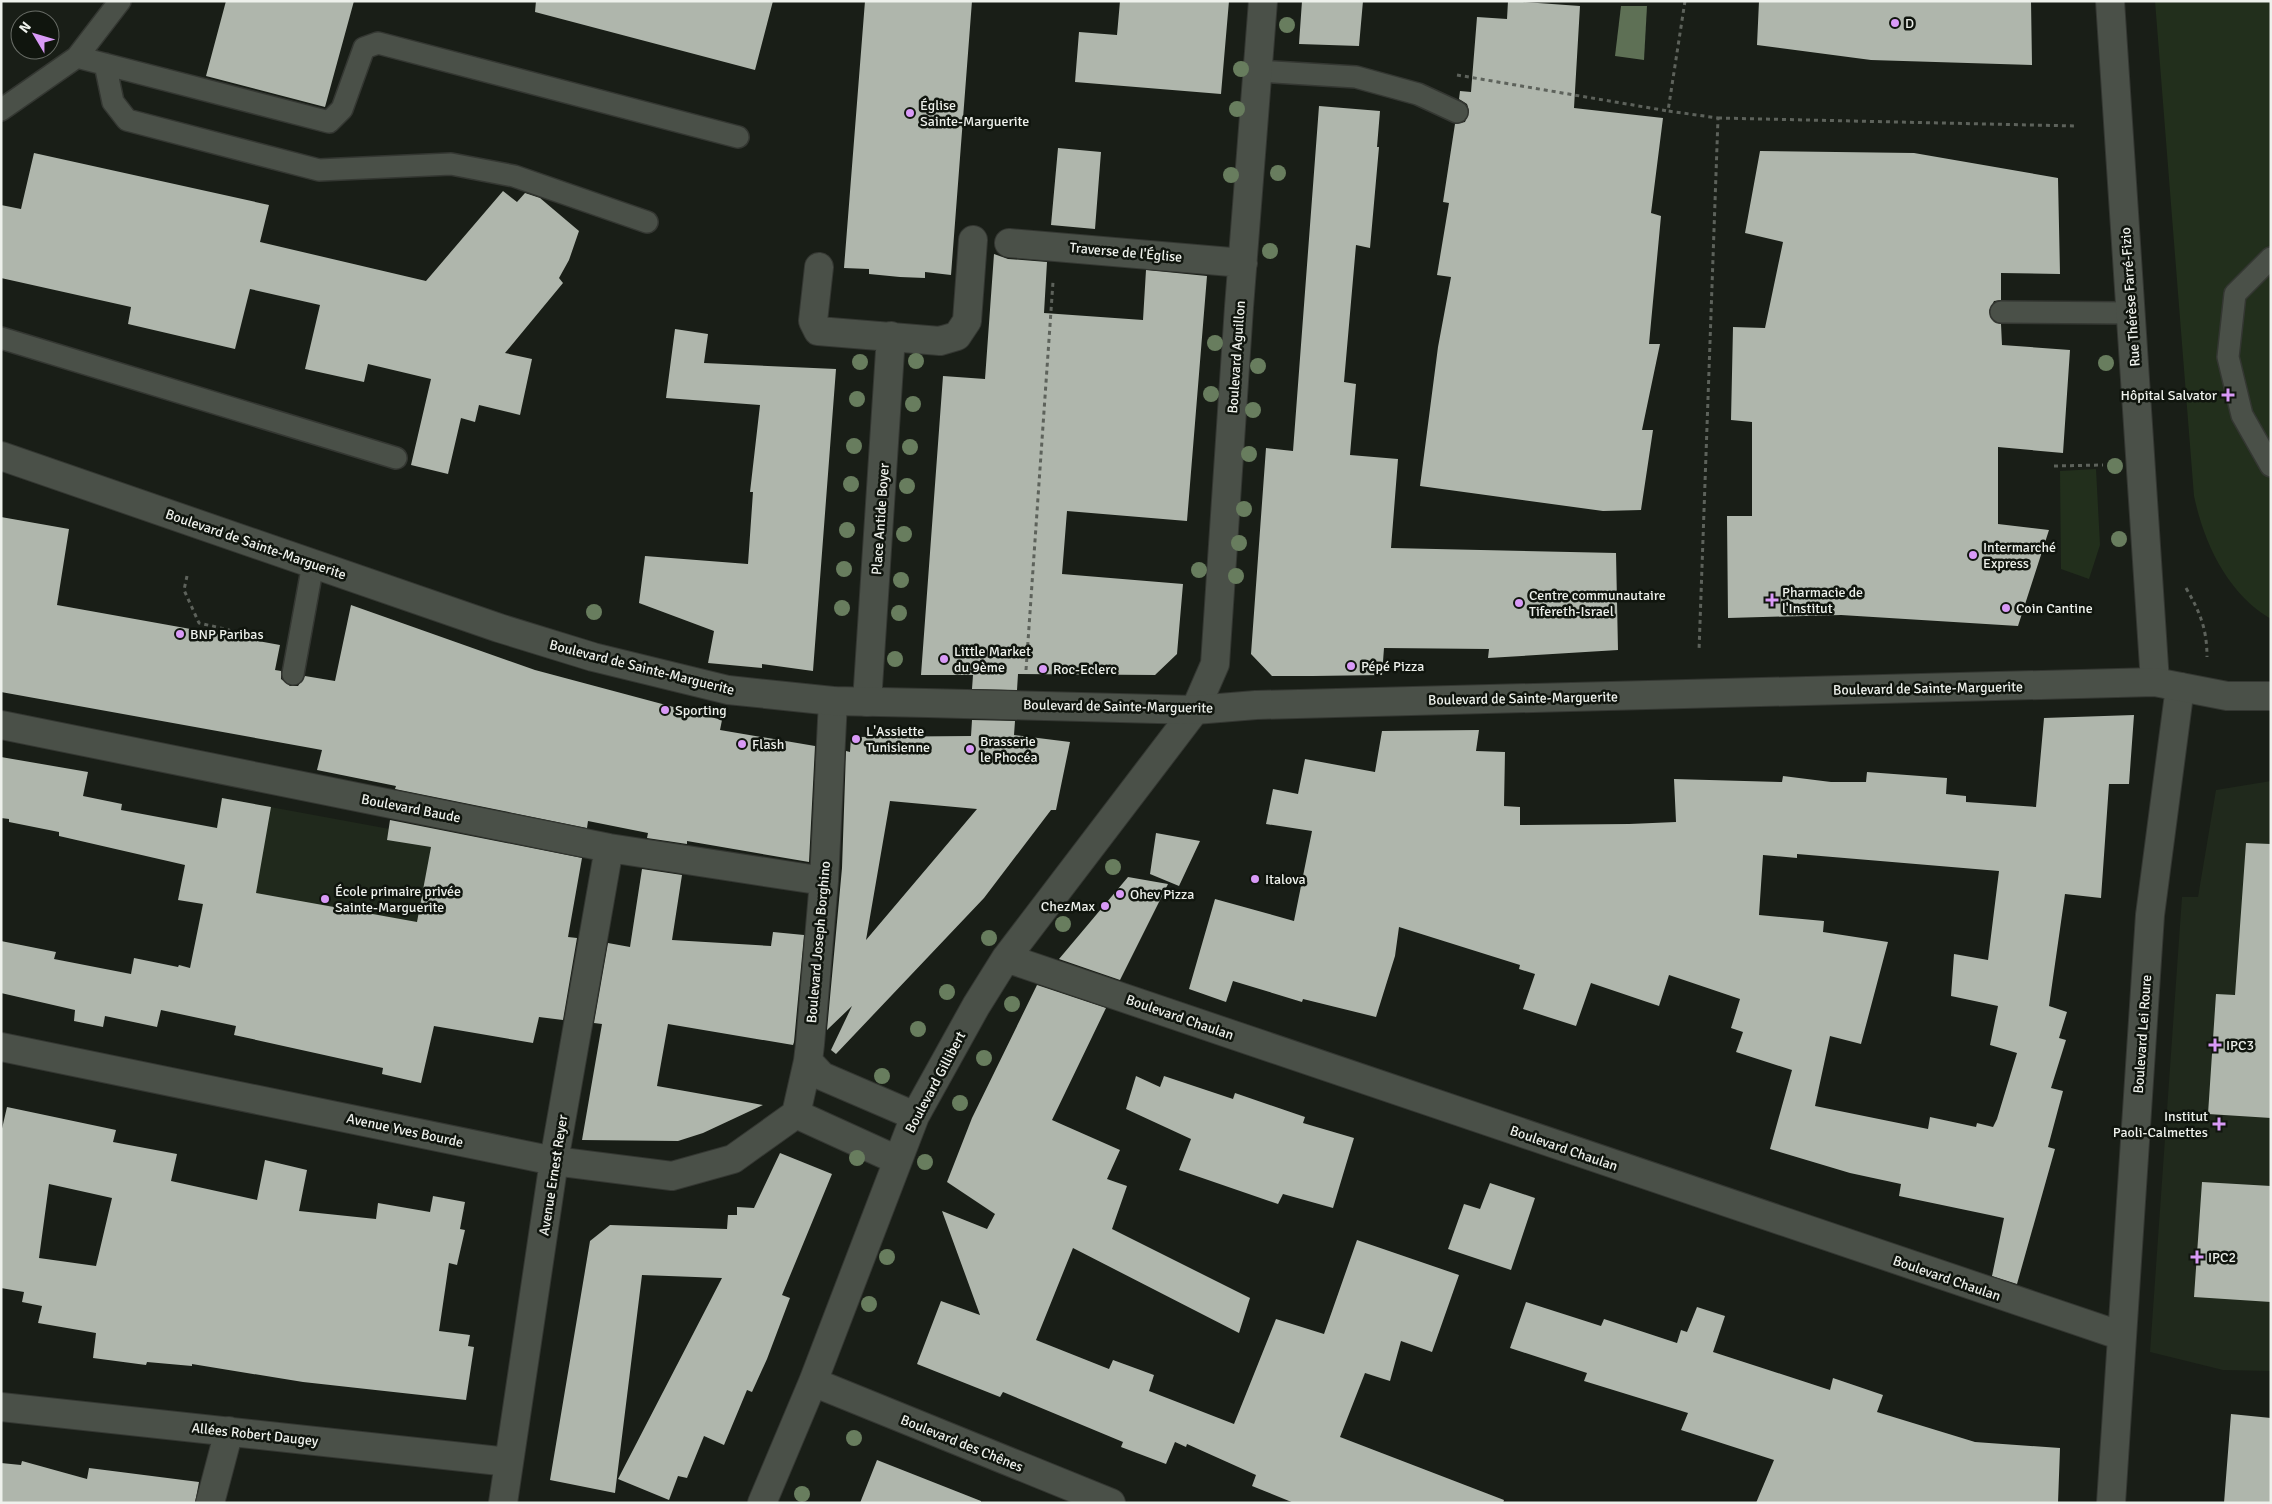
<svg xmlns="http://www.w3.org/2000/svg" width="2272" height="1504" font-family="Signika,sans-serif">
	<style>
		.built { fill: #20291c }
		.green { fill: #222f1c }
		.water { fill: #5e7055 }
		.building { fill: #afb6ac; fill-rule: evenodd }
		.lines { fill: none; stroke-linecap: round; stroke-linejoin: round }
		.lane-casing { stroke: #343732; stroke-width: 24 }
		.street-casing { stroke: #343732; stroke-width: 30 }
		.secondary-casing { stroke: #343732; stroke-width: 30 }
		.path { stroke: #5d625b; stroke-width: 3; stroke-dasharray: 4 4; stroke-linecap: butt }
		.lane { stroke: #4a5048; stroke-width: 21 }
		.street { stroke: #4a5048; stroke-width: 28 }
		.secondary { stroke: #4a5048; stroke-width: 28 }
		.tree { fill: #687d5e }
		.poi-dot { fill: #d99af7; stroke: #10150e; stroke-width: 2 }
		.labels { text-anchor: middle; stroke-width: 5; stroke-linejoin: round; paint-order: stroke }
		.poi-label { font-size: 14px; fill: #eef1ec; stroke: #10150e; text-anchor: start }
		.street-label { font-size: 14px; fill: #eef1ec; stroke: #10150e }
	</style>
	<rect width="100%" height="100%" fill="#191e17"/>
	<path class="built" d="M2271 781V1371L2223 1370 2150 1352 2182 897H2198L2216 790Z
		M222 798 433 837 436 955 193 954Z"/>
	<path class="green" d="M2155 1H2271V619C2227 593 2204 543 2194 496Z
		M2096 469 2100 545 2089 579 2061 569 2060 471Z"/>
	<path class="water" d="M1621 6H1647L1644 60 1615 56Z"/>
	<path class="building" d="M226 1H354L325 107 206 76Z
		M536 1H773L755 70 535 12Z
		M865 1H972L951 275 925 272V278L900 277 869 274V269L844 268Z
		M1120 1H1229L1221 94 1075 82 1079 32 1117 35Z
		M1302 1H1363L1359 46 1299 44Z
		M1508 1 1580 6 1574 108 1663 118 1651 213 1661 216 1649 344H1660L1642 430H1653L1641 510 1603 511 1420 486 1438 347 1451 277 1437 275 1449 203 1443 202 1455 124 1465 122 1469 111 1467 104 1459 99 1460 91 1471 92 1477 17 1507 19Z
		M1759 1H2031L2032 65 1871 60 1757 45Z
		M1319 106 1380 111 1377 147H1379L1370 248 1356 245 1344 382 1356 384 1350 455 1398 459 1391 548 1616 553 1618 650 1488 658 1489 649 1384 648 1382 675 1313 676H1272L1251 654 1266 448 1293 451Z
		M1058 148 1101 152 1095 229 1051 225Z
		M1760 151 1914 153 2058 178 2060 274 2001 273V300L1994 301 1989 311 1994 322 2001 324 2002 345 2070 350 2063 453 1998 447V524L2049 530 2018 626 1841 615 1728 618 1727 516H1752V422L1731 420 1733 327 1765 328 1783 242 1745 233Z
		M34 153 269 205 260 242 426 281 503 191 517 202 525 193 540 198 579 231 569 260 559 278 563 283 505 353 532 359 520 415 479 405 475 422 461 418 448 474 411 465 431 379 368 364 364 382 305 369 320 305 250 289 235 349 128 324 131 307 1 278V205L21 209Z
		M994 254 1008 259 1047 262 1044 313 1143 320 1146 270 1207 276 1187 521 1067 511 1062 574 1183 584 1177 654 1155 675 1018 674 1017 690 972 689 973 675H921L943 376 985 379Z
		M675 329 708 334 704 363 836 369 813 671 762 664V668L708 663 714 631 639 603 645 556 748 564 753 492H750L760 405 666 398Z
		M1 517 69 529 57 605 280 645 275 670 281 671V679L290 686H298L305 676 335 681 351 605 535 670 722 720 720 730 815 746 809 862 687 841V844L647 838 648 833 588 821 587 828 395 789 396 786 317 770 322 750 1 692Z
		M2134 715 2129 784H2109L2101 898 2065 894 2049 1006 2067 1012 2059 1038 2066 1040 2051 1088 2063 1091 2048 1147 2055 1149 2017 1284 1992 1276 2004 1218 1899 1196 1901 1184 1850 1173 1770 1149 1792 1070 1736 1052 1743 1032 1731 1028 1740 999 1669 975 1659 1006 1591 983 1576 1026 1523 1009 1535 974 1519 969 1520 965 1399 927 1395 956 1376 1017 1303 999 1302 1002 1233 981 1226 1002 1189 989 1215 899 1294 921 1312 831 1266 824 1273 789 1298 794 1305 759 1375 772 1382 731 1479 730 1476 751 1505 752 1504 806 1520 807V825L1629 824 1676 822 1674 779 1782 782 1783 776 1831 782H1866L1867 772 1947 778 1946 794 1966 796V802L2036 807 2044 718ZM1797 854 1999 871 1988 960 1954 954 1951 996 1998 1006 1990 1045 2017 1053 1997 1119 1993 1127 1977 1123 1976 1127 1930 1117 1928 1129 1815 1106 1830 1036 1861 1044 1888 942 1823 932 1824 921 1759 915 1763 855 1797 858Z
		M972 720 1015 721 1014 735 1070 742 1056 810H1051L984 898 836 1054 831 1050 852 1006 827 1030 842 868 846 751 850 752 851 737 971 736ZM890 801 977 809 866 940Z
		M1 757 88 772 83 796 122 804 121 810 217 828 222 798 271 807 256 893 417 922 431 847 387 840 390 820 582 858 568 937 577 938 563 1020 539 1017 533 1043 434 1026 421 1083 382 1074 383 1068 234 1035 236 1026 161 1010 157 1027 105 1016 103 1027 74 1021 75 1010 1 993V941L56 952 54 959 131 974 134 958 178 967 179 965 190 968 203 904 178 900 185 865 59 836V832L9 822V819L1 818Z
		M1156 833 1200 841 1179 886 1150 874Z
		M2246 843 2271 844V1118L2208 1114 2216 994 2235 995Z
		M642 869 682 875 672 940 771 946 773 932 804 935 794 1042 793 1045 668 1024 657 1086 763 1105 703 1133 678 1141 582 1140 602 1024 594 1023 608 943 630 947Z
		M1128 877 1168 884 1120 980 1059 959Z
		M1037 985 1106 1008 1052 1120 1120 1150 1107 1179 1127 1186 1112 1229 1250 1298 1239 1333 1073 1248 1036 1340 1109 1369 1113 1360 1154 1375 1149 1391 1234 1424 1276 1319 1324 1334 1357 1240 1459 1275 1432 1352 1401 1341 1390 1381 1365 1373 1340 1437 1504 1500 1503 1503H1294L1252 1486 1256 1475 1187 1444 1186 1447 1175 1442 1166 1464 1121 1447 1123 1442 1003 1392 1000 1397 917 1364 941 1301 980 1315 942 1211 987 1229 995 1214 947 1182 972 1118Z
		M1136 1076 1160 1087 1164 1076 1233 1099 1235 1093 1305 1117 1303 1123 1354 1138 1333 1208 1283 1194 1278 1204 1179 1170 1191 1139 1126 1109Z
		M7 1107 116 1130 113 1142 177 1154 171 1181 257 1200 265 1160 307 1170 299 1211 376 1219 378 1203 430 1212 433 1196 465 1202 460 1229 465 1230 457 1265 449 1263 439 1331 470 1335 468 1346 474 1347 466 1400 303 1382 192 1364V1366L147 1362 146 1365 93 1358 96 1333 38 1323 42 1306 22 1302 24 1292 1 1288V1133ZM49 1184 112 1198 96 1266 39 1258Z
		M780 1153 832 1174 782 1295 790 1298 767 1359 752 1392 747 1390 724 1445 704 1436 687 1478 678 1476 669 1500 618 1479 722 1278 642 1275 615 1493 550 1480 590 1241 610 1225 727 1229 728 1215H737V1207L754 1208Z
		M2202 1182 2271 1186V1302L2194 1297Z
		M1490 1183 1535 1198 1511 1270 1448 1249 1464 1204 1480 1209Z
		M1526 1302 1601 1326 1604 1319 1677 1343 1681 1330 1687 1332 1697 1307 1725 1316 1713 1352 1830 1390 1833 1378 1883 1395 1877 1412 1975 1442 2060 1448 2058 1503H1756L1774 1460 1681 1430 1688 1413 1584 1381 1587 1373 1510 1348Z
		M2231 1414 2271 1418V1503H2224Z
		M877 1460 981 1501V1503H860Z
		M22 1461 87 1479 89 1468 199 1482 195 1503H1V1463L21 1465Z"/>
	<g class="lines">
		<g class="lane-casing">
			<path id="lane" d="M77 57 329 122 342 109 364 48 378 43 738 137
				M105 64 113 102 127 120 319 170 451 164 514 176 647 222
				M1258 71 1356 77 1418 94 1457 112
				M1 110 77 57 120 1
				M2271 258 2235 294 2228 357 2242 415 2271 466
				M2001 312 2131 313
				M1 338 396 458
				M293 674 313 564"/>
		</g>
		<g class="street-casing">
			<path id="street" d="M2110 1 2155 682
				M1009 243 1243 263
				M819 267 813 321 818 331 940 341 957 336 967 321 973 240
				M867 702 891 336
				M1 725 609 848 824 881
				M1006 958 2122 1336
				M1 1047 554 1161 672 1176 733 1159 796 1114 808 1061 810 1044 824 881 833 701
				M808 1061 822 1076 915 1116
				M796 1114 897 1160
				M813 1382 1111 1503
				M1 1407 509 1462
				M210 1503 229 1431
				M503 1503 554 1161 609 848
				M762 1503 813 1382 915 1116 976 1006 1006 958 1195 710 1215 664 1239 307 1263 1
				M2111 1503 2150 915 2180 687"/>
		</g>
		<g class="secondary-casing">
			<path id="secondary" d="M1 456 499 628 593 657 728 690 833 701 927 703 1195 710 1256 705 2155 682 2227 696H2271"/>
		</g>
		<path class="path" d="M1685 1 1668 111 1718 118 1699 651
			M1457 75 1668 111
			M1718 118 2076 126
			M2054 466 2103 465
			M187 576 184 590 199 623 229 630 228 636
			M2186 588C2200 612 2207 629 2207 657
			M1026 670 1053 282"/>
		<use href="#lane" class="lane"/>
		<use href="#street" class="street"/>
		<use href="#secondary" class="secondary"/>
	</g>
	<g class="tree">
		<circle cx="1287" cy="25" r="8"/>
		<circle cx="1241" cy="69" r="8"/>
		<circle cx="1237" cy="109" r="8"/>
		<circle cx="1278" cy="173" r="8"/>
		<circle cx="1231" cy="175" r="8"/>
		<circle cx="1270" cy="251" r="8"/>
		<circle cx="1215" cy="343" r="8"/>
		<circle cx="916" cy="361" r="8"/>
		<circle cx="860" cy="362" r="8"/>
		<circle cx="2106" cy="363" r="8"/>
		<circle cx="1258" cy="366" r="8"/>
		<circle cx="1211" cy="394" r="8"/>
		<circle cx="857" cy="399" r="8"/>
		<circle cx="913" cy="404" r="8"/>
		<circle cx="1253" cy="410" r="8"/>
		<circle cx="854" cy="446" r="8"/>
		<circle cx="910" cy="447" r="8"/>
		<circle cx="1249" cy="454" r="8"/>
		<circle cx="2115" cy="466" r="8"/>
		<circle cx="851" cy="484" r="8"/>
		<circle cx="907" cy="486" r="8"/>
		<circle cx="1244" cy="509" r="8"/>
		<circle cx="847" cy="530" r="8"/>
		<circle cx="904" cy="534" r="8"/>
		<circle cx="2119" cy="539" r="8"/>
		<circle cx="1239" cy="543" r="8"/>
		<circle cx="844" cy="569" r="8"/>
		<circle cx="1199" cy="570" r="8"/>
		<circle cx="1236" cy="576" r="8"/>
		<circle cx="901" cy="580" r="8"/>
		<circle cx="842" cy="608" r="8"/>
		<circle cx="594" cy="612" r="8"/>
		<circle cx="899" cy="613" r="8"/>
		<circle cx="895" cy="659" r="8"/>
		<circle cx="1113" cy="867" r="8"/>
		<circle cx="1063" cy="924" r="8"/>
		<circle cx="989" cy="938" r="8"/>
		<circle cx="947" cy="992" r="8"/>
		<circle cx="1012" cy="1004" r="8"/>
		<circle cx="918" cy="1029" r="8"/>
		<circle cx="984" cy="1058" r="8"/>
		<circle cx="882" cy="1076" r="8"/>
		<circle cx="960" cy="1103" r="8"/>
		<circle cx="857" cy="1158" r="8"/>
		<circle cx="925" cy="1162" r="8"/>
		<circle cx="887" cy="1257" r="8"/>
		<circle cx="869" cy="1304" r="8"/>
		<circle cx="854" cy="1438" r="8"/>
		<circle cx="802" cy="1494" r="8"/>
	</g>
	<g class="poi-dot">
		<circle cx="1895" cy="23" r="5"/>
		<circle cx="910" cy="113" r="5"/>
		<path d="M2225.5 387.5h5v5h5v5h-5v5h-5v-5h-5v-5h5z"/>
		<circle cx="1973" cy="555" r="5"/>
		<path d="M1769.5 592.5h5v5h5v5h-5v5h-5v-5h-5v-5h5z"/>
		<circle cx="1519" cy="603" r="5"/>
		<circle cx="2006" cy="608" r="5"/>
		<circle cx="180" cy="634" r="5"/>
		<circle cx="944" cy="659" r="5"/>
		<circle cx="1351" cy="666" r="5"/>
		<circle cx="1043" cy="669" r="5"/>
		<circle cx="665" cy="710" r="5"/>
		<circle cx="856" cy="739" r="5"/>
		<circle cx="742" cy="744" r="5"/>
		<circle cx="970" cy="749" r="5"/>
		<circle cx="1255" cy="879" r="5"/>
		<circle cx="1120" cy="894" r="5"/>
		<circle cx="325" cy="899" r="5"/>
		<circle cx="1105" cy="906" r="5"/>
		<path d="M2212.5 1037.5h5v5h5v5h-5v5h-5v-5h-5v-5h5z"/>
		<path d="M2216.5 1116.5h5v5h5v5h-5v5h-5v-5h-5v-5h5z"/>
		<path d="M2194.5 1249.5h5v5h5v5h-5v5h-5v-5h-5v-5h5z"/>
	</g>
	<g class="labels">
		<g class="poi-label">
			<text x="1905" y="28">D</text>
			<text x="920" y="110">Église<tspan x="920" dy="16">Sainte-Marguerite</tspan></text>
			<text x="2217" y="400" text-anchor="end">Hôpital Salvator</text>
			<text x="1983" y="552">Intermarché<tspan x="1983" dy="16">Express</tspan></text>
			<text x="1782" y="597">Pharmacie de<tspan x="1782" dy="16">l'Institut</tspan></text>
			<text x="1529" y="600">Centre communautaire<tspan x="1529" dy="16">Tifereth-Israel</tspan></text>
			<text x="2016" y="613">Coin Cantine</text>
			<text x="190" y="639">BNP Paribas</text>
			<text x="954" y="656">Little Market<tspan x="954" dy="16">du 9ème</tspan></text>
			<text x="1361" y="671">Pépé Pizza</text>
			<text x="1053" y="674">Roc-Eclerc</text>
			<text x="675" y="715">Sporting</text>
			<text x="866" y="736">L'Assiette<tspan x="866" dy="16">Tunisienne</tspan></text>
			<text x="980" y="746">Brasserie<tspan x="980" dy="16">le Phocéa</tspan></text>
			<text x="752" y="749">Flash</text>
			<text x="1265" y="884">Italova</text>
			<text x="335" y="896">École primaire privée<tspan x="335" dy="16">Sainte-Marguerite</tspan></text>
			<text x="1130" y="899">Ohev Pizza</text>
			<text x="1095" y="911" text-anchor="end">ChezMax</text>
			<text x="2226" y="1050">IPC3</text>
			<text x="2208" y="1121" text-anchor="end">Institut<tspan x="2208" dy="16">Paoli-Calmettes</tspan></text>
			<text x="2208" y="1262">IPC2</text>
		</g>
		<g class="street-label">
			<text transform="translate(1126 252) rotate(5)" y="5">Traverse de l'Église</text>
			<text transform="translate(2130 297) rotate(-94)" y="5">Rue Thérèse Farré-Fizio</text>
			<text transform="translate(1236 357) rotate(-86)" y="5">Boulevard Aguillon</text>
			<text transform="translate(880 519) rotate(-86)" y="5">Place Antide Boyer</text>
			<text transform="translate(256 544) rotate(19)" y="5">Boulevard de Sainte-Marguerite</text>
			<text transform="translate(642 667) rotate(14)" y="5">Boulevard de Sainte-Marguerite</text>
			<text transform="translate(1928 688) rotate(-1)" y="5">Boulevard de Sainte-Marguerite</text>
			<text transform="translate(1523 698) rotate(-1)" y="5">Boulevard de Sainte-Marguerite</text>
			<text transform="translate(1118 706) rotate(1)" y="5">Boulevard de Sainte-Marguerite</text>
			<text transform="translate(411 808) rotate(11)" y="5">Boulevard Baude</text>
			<text transform="translate(818 942) rotate(-85)" y="5">Boulevard Joseph Borghino</text>
			<text transform="translate(1180 1017) rotate(19)" y="5">Boulevard Chaulan</text>
			<text transform="translate(2142 1034) rotate(-86)" y="5">Boulevard Lei Roure</text>
			<text transform="translate(935 1082) rotate(-62)" y="5">Boulevard Gillibert</text>
			<text transform="translate(405 1130) rotate(12)" y="5">Avenue Yves Bourde</text>
			<text transform="translate(1564 1148) rotate(19)" y="5">Boulevard Chaulan</text>
			<text transform="translate(553 1175) rotate(-81)" y="5">Avenue Ernest Reyer</text>
			<text transform="translate(1947 1278) rotate(19)" y="5">Boulevard Chaulan</text>
			<text transform="translate(255 1434) rotate(6)" y="5">Allées Robert Daugey</text>
			<text transform="translate(962 1443) rotate(22)" y="5">Boulevard des Chênes</text>
		</g>
	</g>
	<rect width="2272" height="1504" fill="none" stroke="#eef1ec" stroke-width="5"/>
	<g transform="translate(35 35) rotate(308)"><circle r="24" fill="#10150e" stroke="#696d67"/>
	<path d="M0-4L9 19L0 12L-9 19Z" fill="#d99af7"/>
	<text y="-8" font-size="14" font-weight="bold" text-anchor="middle" fill="#eef1ec">N</text>
	</g>
</svg>
